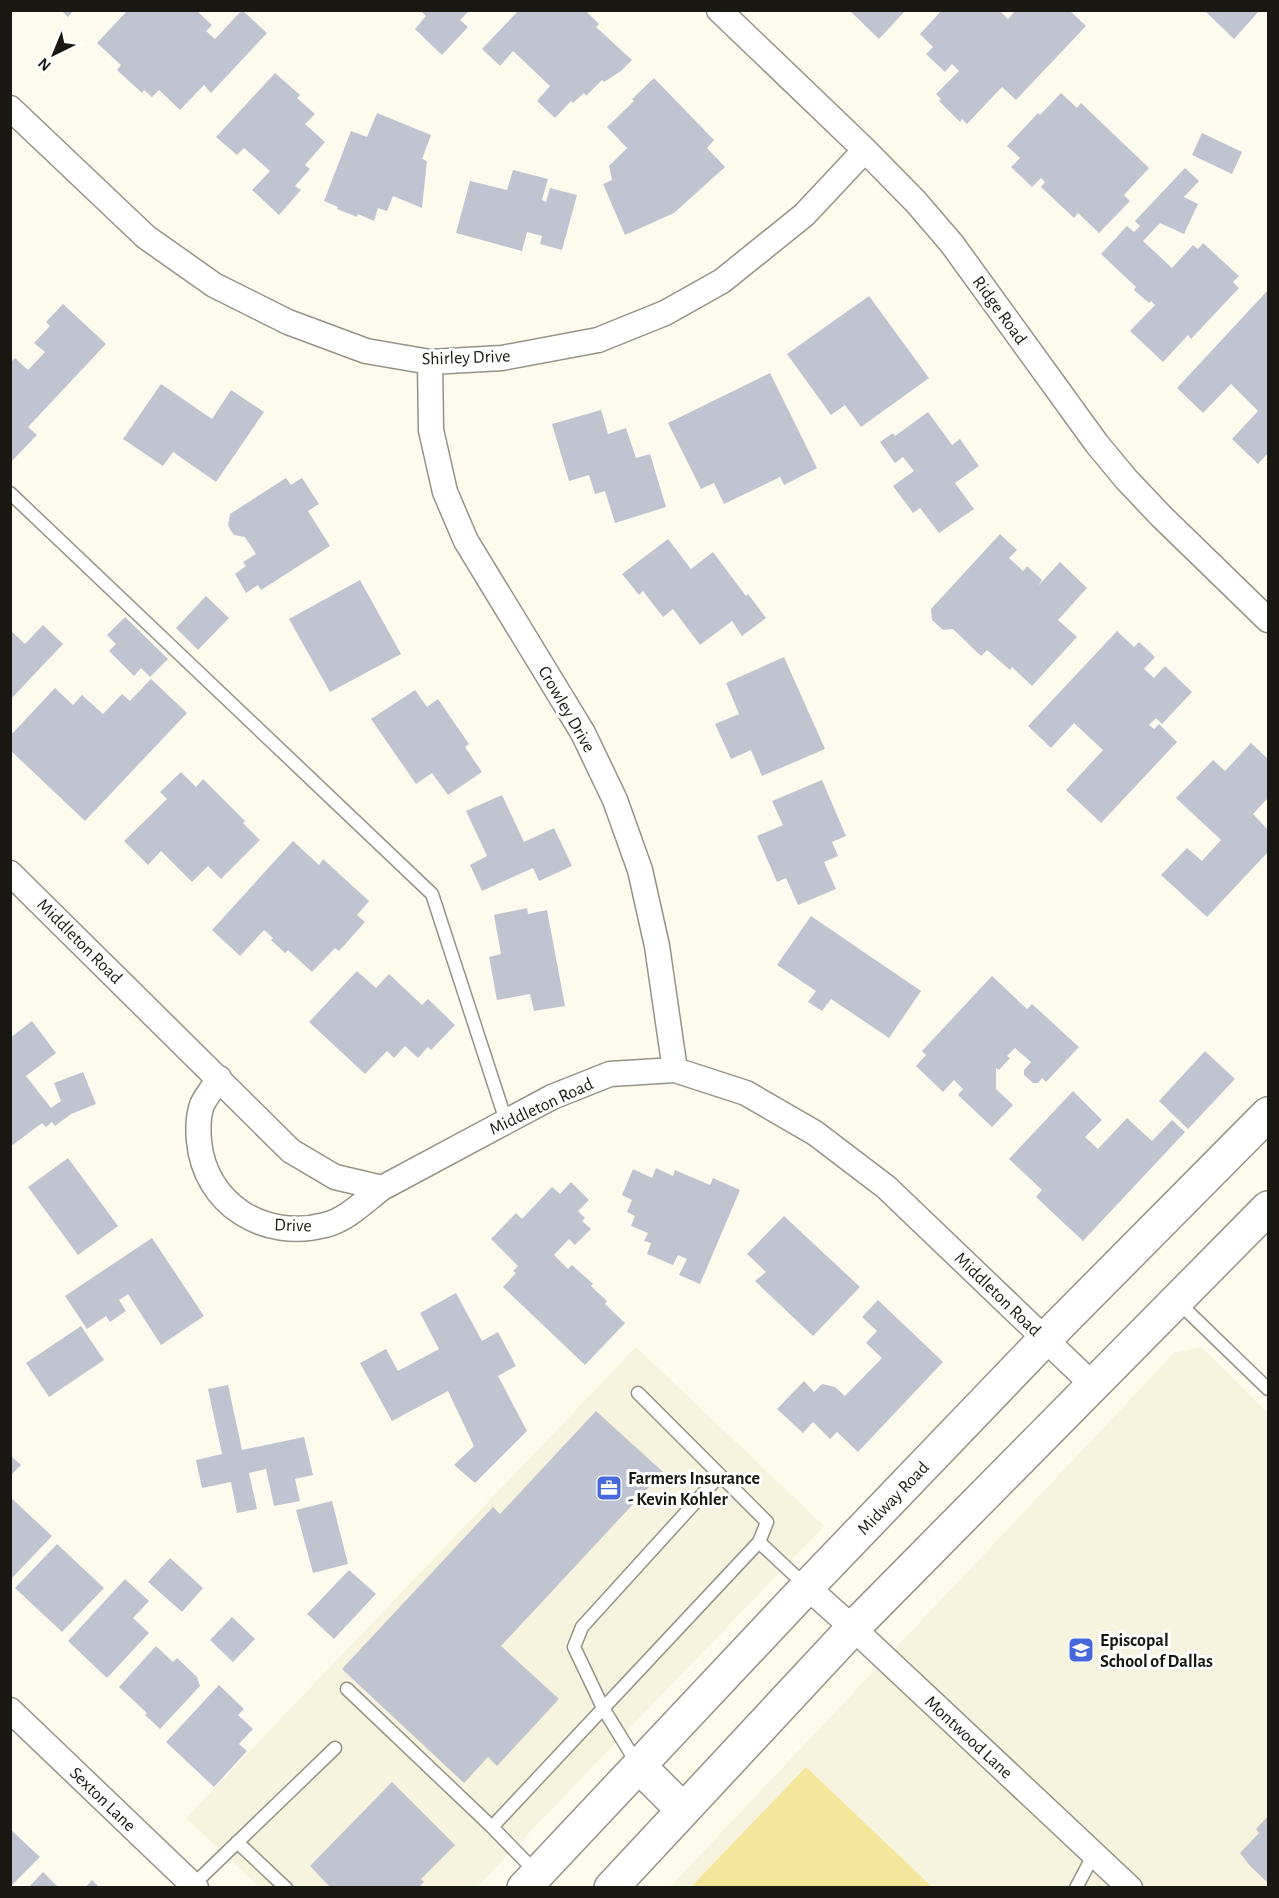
<svg xmlns="http://www.w3.org/2000/svg" width="1279" height="1898" font-family="'Alegreya Sans',sans-serif">
	<style>
		.built { fill: #f6f3de }
		.green { fill: #f4e79b }
		.building { fill: #bfc4d0 }
		.lines { fill: none; stroke-linecap: round; stroke-linejoin: round }
		.service-casing { stroke: #959387; stroke-width: 15 }
		.minor-casing { stroke: #959387; stroke-width: 27 }
		.secondary-casing { stroke: #959387; stroke-width: 36 }
		.service { stroke: #fff; stroke-width: 12 }
		.minor { stroke: #fff; stroke-width: 24 }
		.secondary { stroke: #fff; stroke-width: 33 }
		.labels { text-anchor: middle; stroke-width: 6; stroke-linejoin: round; paint-order: stroke }
		.street-label { font-size: 18px; fill: #191813; stroke: #fff }
		.poi-label { font-size: 18px; font-weight: bold; fill: #191813; stroke: #fff; text-anchor: start }
	</style>
	<rect width="100%" height="100%" fill="#fdfbee"/>
	<path class="built" d="M636 1347 824 1526 477 1887H259L186 1818Z
		M1201 1347 1268 1413V1887L669 1888 1174 1353Z"/>
	<path class="green" d="M806 1767 932 1887H691Z"/>
	<path class="building" d="M61 10H74L68 17Z
		M128 10H196L212 25 206 31 215 39 242 10 267 33 211 93 204 85 180 110 159 90 152 97 144 90 142 93 117 70 121 65 97 43Z
		M420 10H470L460 20 468 27 442 55 415 29 426 16Z
		M519 10H585L599 24 596 27 632 60 621 71 604 82 602 80 586 96 584 93 573 103 571 101 555 118 537 101 550 86 513 51 500 66 482 49Z
		M849 10H906L879 39Z
		M942 10H999L1008 19 1016 10H1069L1086 26 1016 100 1002 87 967 124 962 119 960 122 939 101 941 99 936 94 959 71 952 64 945 72 926 54 933 47 920 34Z
		M1204 10H1260L1234 39Z
		M275 73 300 95 297 98 315 114 305 124 325 142 305 165 310 169 295 186 301 190 279 215 252 190 270 171 244 148 237 155 216 137Z
		M654 78 714 140 707 148 725 167 674 213 625 235 603 184 612 180 609 166 627 148 607 127 634 101 632 99Z
		M1061 93 1077 108 1081 103 1149 168 1124 195 1130 201 1099 233 1078 213 1074 218 1041 187 1045 182 1041 178 1032 187 1011 167 1020 158 1007 146 1038 113 1040 115Z
		M377 113 431 135 422 159 427 161 422 208 393 196 387 211 378 208 374 221 358 214 357 217 337 209 338 207 324 201 351 131 367 137Z
		M1202 133 1242 152 1232 174 1192 155Z
		M1185 168 1199 181 1184 197 1198 204 1184 234 1160 223 1143 241 1172 268 1193 245 1198 249 1203 243 1239 276 1233 282 1239 288 1191 339 1188 335 1163 362 1130 331 1155 305 1151 301 1149 303 1134 290 1136 287 1101 254 1127 226 1134 232 1140 226 1135 221Z
		M513 170 548 179 542 200 546 202 550 188 577 195 562 250 540 244 542 236 527 232 522 251 456 233 470 181 507 190Z
		M1268 290V453L1258 464 1232 439 1258 411 1231 384 1203 413 1177 388Z
		M869 296 929 378 861 427 845 405 831 415 787 354Z
		M63 304 106 344 28 427 37 435 10 463V363L15 358 28 370 45 352 34 343 50 326 46 322Z
		M770 373 817 468 784 485 780 477 724 504 714 483 701 489 668 423Z
		M161 384 212 419 231 390 264 412 216 482 173 452 163 466 123 439Z
		M601 410 608 434 626 428 636 458 650 454 666 507 615 523 605 491 595 494 589 475 569 481 552 424Z
		M928 412 952 445 960 439 979 466 955 483 974 509 939 533 920 508 913 513 893 486 914 471 903 457 895 463 880 442 893 433 895 436Z
		M286 478 291 485 302 478 319 504 308 511 330 546 261 590 258 585 246 593 235 574 246 566 243 562 256 554 245 537 234 535 228 526 230 514Z
		M1000 534 1017 550 1009 558 1023 571 1027 566 1042 580 1038 586 1060 562 1087 588 1058 620 1077 637 1032 686 1012 667 1010 670 987 650 981 656 953 629 943 630 932 620 931 609Z
		M668 539 691 569 713 552 746 596 748 594 766 618 742 636 732 621 700 645 673 609 663 617 643 591 639 595 622 574Z
		M360 580 401 654 330 692 289 619Z
		M206 596 229 618 198 650 176 628Z
		M125 617 168 659 150 677 141 668 134 676 109 651 116 644 107 635Z
		M43 625 63 644 10 700V630L25 644Z
		M1117 631 1134 647 1139 642 1155 657 1144 669 1154 678 1165 666 1192 692 1162 724 1156 718 1149 725 1154 729 1159 724 1177 742 1101 823 1066 790 1103 750 1074 723 1051 748 1028 726Z
		M784 657 825 749 762 776 751 750 731 759 715 724 739 714 726 683Z
		M151 679 187 713 85 821 10 750V736L55 688 73 705 82 695 103 714 122 694 130 701Z
		M415 690 427 707 438 699 469 744 465 747 482 772 448 795 432 773 416 784 371 719Z
		M1251 743 1268 759V798L1253 814 1268 830V852L1207 917 1161 875 1187 848 1202 861 1221 840 1176 798 1213 760 1225 771Z
		M181 772 196 787 203 779 245 821 243 823 260 840 221 879 208 866 192 882 161 851 148 865 124 841 167 799 160 792Z
		M822 780 846 836 832 842 838 856 824 862 836 889 798 905 786 878 777 882 757 836 783 825 772 801Z
		M502 795 524 842 554 828 572 866 539 881 533 868 482 891 470 865 487 856 466 811Z
		M293 841 319 865 323 859 369 901 357 915 365 922 339 951 335 948 312 972 288 950 285 953 271 940 273 938 264 930 240 956 212 930Z
		M527 908 528 914 547 910 565 1006 534 1011 530 994 497 1000 489 957 501 954 494 915Z
		M811 916 921 991 889 1038 831 999 822 1011 808 1002 816 991 777 965Z
		M357 971 376 988 389 974 422 1005 428 999 455 1025 431 1050 428 1047 418 1058 405 1046 394 1058 387 1051 365 1074 309 1022Z
		M992 976 1027 1009 1032 1004 1079 1047 1046 1082 1042 1078 1038 1083H1033L1024 1075V1070L1031 1062 1015 1048 1007 1056 1010 1058 999 1070 996 1068V1089L1013 1105 992 1127 958 1095 963 1089 954 1080 943 1092 916 1066 926 1055 922 1051Z
		M32 1021 56 1053 26 1076 51 1108 61 1101 54 1083 83 1072 96 1104 71 1114 55 1126 52 1122 46 1127 42 1123 10 1147V1038Z
		M1205 1051 1235 1079 1188 1129 1159 1101Z
		M1073 1091 1102 1120 1085 1137 1098 1149 1127 1118 1152 1141 1172 1120 1185 1132 1083 1241 1036 1197 1042 1190 1009 1159Z
		M68 1158 118 1226 78 1255 28 1187Z
		M656 1168 673 1176 675 1170 710 1185 713 1178 740 1190 700 1284 679 1275 687 1259 678 1255 673 1265 647 1254 651 1243 644 1241 648 1233 631 1226 635 1216 627 1212 632 1200 622 1195 633 1169 652 1178Z
		M571 1182 589 1200 578 1211 585 1218 582 1221 591 1229 575 1245 569 1239 554 1255 568 1269 572 1265 593 1284 591 1286 607 1301 605 1304 625 1323 585 1365 503 1287 516 1273 513 1271 518 1266 491 1239 516 1213 522 1219 552 1187 560 1194Z
		M784 1216 860 1287 813 1336 755 1281 766 1272 747 1254Z
		M152 1238 204 1316 161 1345 128 1294 119 1300 126 1311 110 1322 106 1316 87 1329 65 1296Z
		M456 1293 482 1341 498 1332 516 1366 498 1376 527 1431 475 1483 454 1465 474 1446 448 1391 392 1421 360 1363 386 1349 398 1371 439 1349 420 1313Z
		M878 1300 943 1362 858 1452 837 1432 830 1439 813 1422 803 1433 777 1409 804 1381 814 1392 822 1384 835 1387 845 1396 882 1358 866 1343 877 1331 862 1317Z
		M81 1326 104 1360 49 1397 26 1363Z
		M228 1385 242 1450 304 1437 313 1475 295 1479 300 1501 274 1506 266 1469 249 1473 257 1509 237 1513 231 1482 202 1488 196 1460 222 1454 208 1389Z
		M596 1411 663 1472 501 1646 559 1699 497 1766 488 1757 464 1783 342 1669 493 1507 500 1514Z
		M10 1455 21 1465 10 1476Z
		M10 1497 52 1536 12 1578 10 1577Z
		M332 1501 348 1564 313 1573 296 1510Z
		M57 1544 104 1588 62 1632 15 1588Z
		M170 1558 203 1588 182 1612 148 1582Z
		M349 1570 376 1594 334 1639 307 1614Z
		M125 1579 149 1601 133 1618 149 1633 107 1678 68 1641Z
		M232 1617 255 1639 233 1662 210 1640Z
		M156 1646 173 1662 177 1658 197 1677 200 1686 160 1729 145 1715 147 1713 119 1687Z
		M219 1685 244 1709 238 1715 253 1729 239 1744 247 1751 214 1787 166 1742Z
		M392 1782 455 1845 421 1879 424 1882 418 1888H331L310 1866Z
		M1268 1816V1883L1250 1866 1240 1853 1259 1833 1256 1829Z
		M10 1829 40 1857 10 1887Z
		M43 1872 59 1888H28Z
		M92 1880 100 1888H85Z"/>
	<g class="lines">
		<g class="service-casing">
			<path id="service" d="M10 493 432 894 506 1121
				M1178 1302 1268 1389
				M759 1542 806 1586
				M347 1689 492 1827
				M638 1765 603 1708 574 1647 582 1627 720 1475
				M237 1842 286 1888
				M536 1872 492 1827 759 1542 767 1522 638 1393
				M193 1885 335 1748
				M1076 1888 1094 1854"/>
		</g>
		<g class="minor-casing">
			<path id="minor" d="M719 10 865 150 916 202 952 244 1097 444 1126 479 1161 516 1268 620
				M10 108 146 237 214 285 288 322 366 351 430 362 502 358 598 340 665 313 722 281 804 215 865 150
				M430 362 431 430 445 492 466 541 583 733 615 800 640 870 657 946 675 1070
				M10 873 291 1151 335 1177 382 1188 552 1097 610 1074 675 1070 746 1093 815 1133 886 1187 1094 1386
				M219 1078C214 1087 206 1096 202 1105 198 1116 198 1130 199 1141 205 1205 265 1241 325 1225 346 1220 365 1201 382 1188
				M807 1587 853 1628 1130 1888
				M10 1710 196 1888"/>
		</g>
		<g class="secondary-casing">
			<path id="secondary" d="M639 1766 683 1810
				M524 1888 807 1587 1045 1339 1268 1114
				M611 1888 853 1628 1268 1208"/>
		</g>
		<use href="#service" class="service"/>
		<use href="#minor" class="minor"/>
		<use href="#secondary" class="secondary"/>
	</g>
	<defs>
		<g id="office-square" transform="scale(1.35)"><rect x="-9" y="-9" width="18" height="18" rx="4" fill="#4768db" stroke="#fff"/><path d="M-6-3h4V-5.5h4V-3h4V5H-6ZM-1-4.5V-3h2v-1.5ZM-6 0V1H6V0Z" fill="#fff"/></g>
		<g id="school-square" transform="scale(1.35)"><rect x="-9" y="-9" width="18" height="18" rx="4" fill="#4768db" stroke="#fff"/><path d="M0-5L7-2L0 1L-7-2ZM-4 1L0 2.5L4 1V4Q0 6-4 4Z" fill="#fff"/></g>
	</defs>
	<g fill-rule="evenodd">
		<use href="#office-square" x="609" y="1488"/>
		<use href="#school-square" x="1081" y="1650"/>
	</g>
	<g class="labels">
		<g class="street-label">
			<text transform="translate(1000 310) rotate(54)" y="6">Ridge Road</text>
			<text transform="translate(466 357) rotate(-2)" y="6">Shirley Drive</text>
			<text transform="translate(567 709) rotate(60)" y="6">Crowley Drive</text>
			<text transform="translate(80 941) rotate(45)" y="6">Middleton Road</text>
			<text transform="translate(541 1106) rotate(-25)" y="6">Middleton Road</text>
			<text transform="translate(293 1225) rotate(2)" y="6">Drive</text>
			<text transform="translate(998 1294) rotate(44)" y="6">Middleton Road</text>
			<text transform="translate(893 1498) rotate(-46)" y="6">Midway Road</text>
			<text transform="translate(969 1737) rotate(43)" y="6">Montwood Lane</text>
			<text transform="translate(103 1799) rotate(44)" y="6">Sexton Lane</text>
		</g>
		<g class="poi-label">
			<text x="628" y="1484">Farmers Insurance<tspan x="628" dy="21">- Kevin Kohler</tspan></text>
			<text x="1100" y="1646">Episcopal<tspan x="1100" dy="21">School of Dallas</tspan></text>
		</g>
	</g>
	<rect width="1279" height="1898" fill="none" stroke="#191813" stroke-width="24"/>
	<g transform="translate(54 54) rotate(223)" stroke="#ffffff" stroke-width="4.5" paint-order="stroke">
	<path d="M0-4.5L10 22L0 15L-10 22Z" fill="#191813"/>
	<text y="-9" font-size="16" font-weight="bold" text-anchor="middle" fill="#191813">N</text>
	</g>
</svg>
